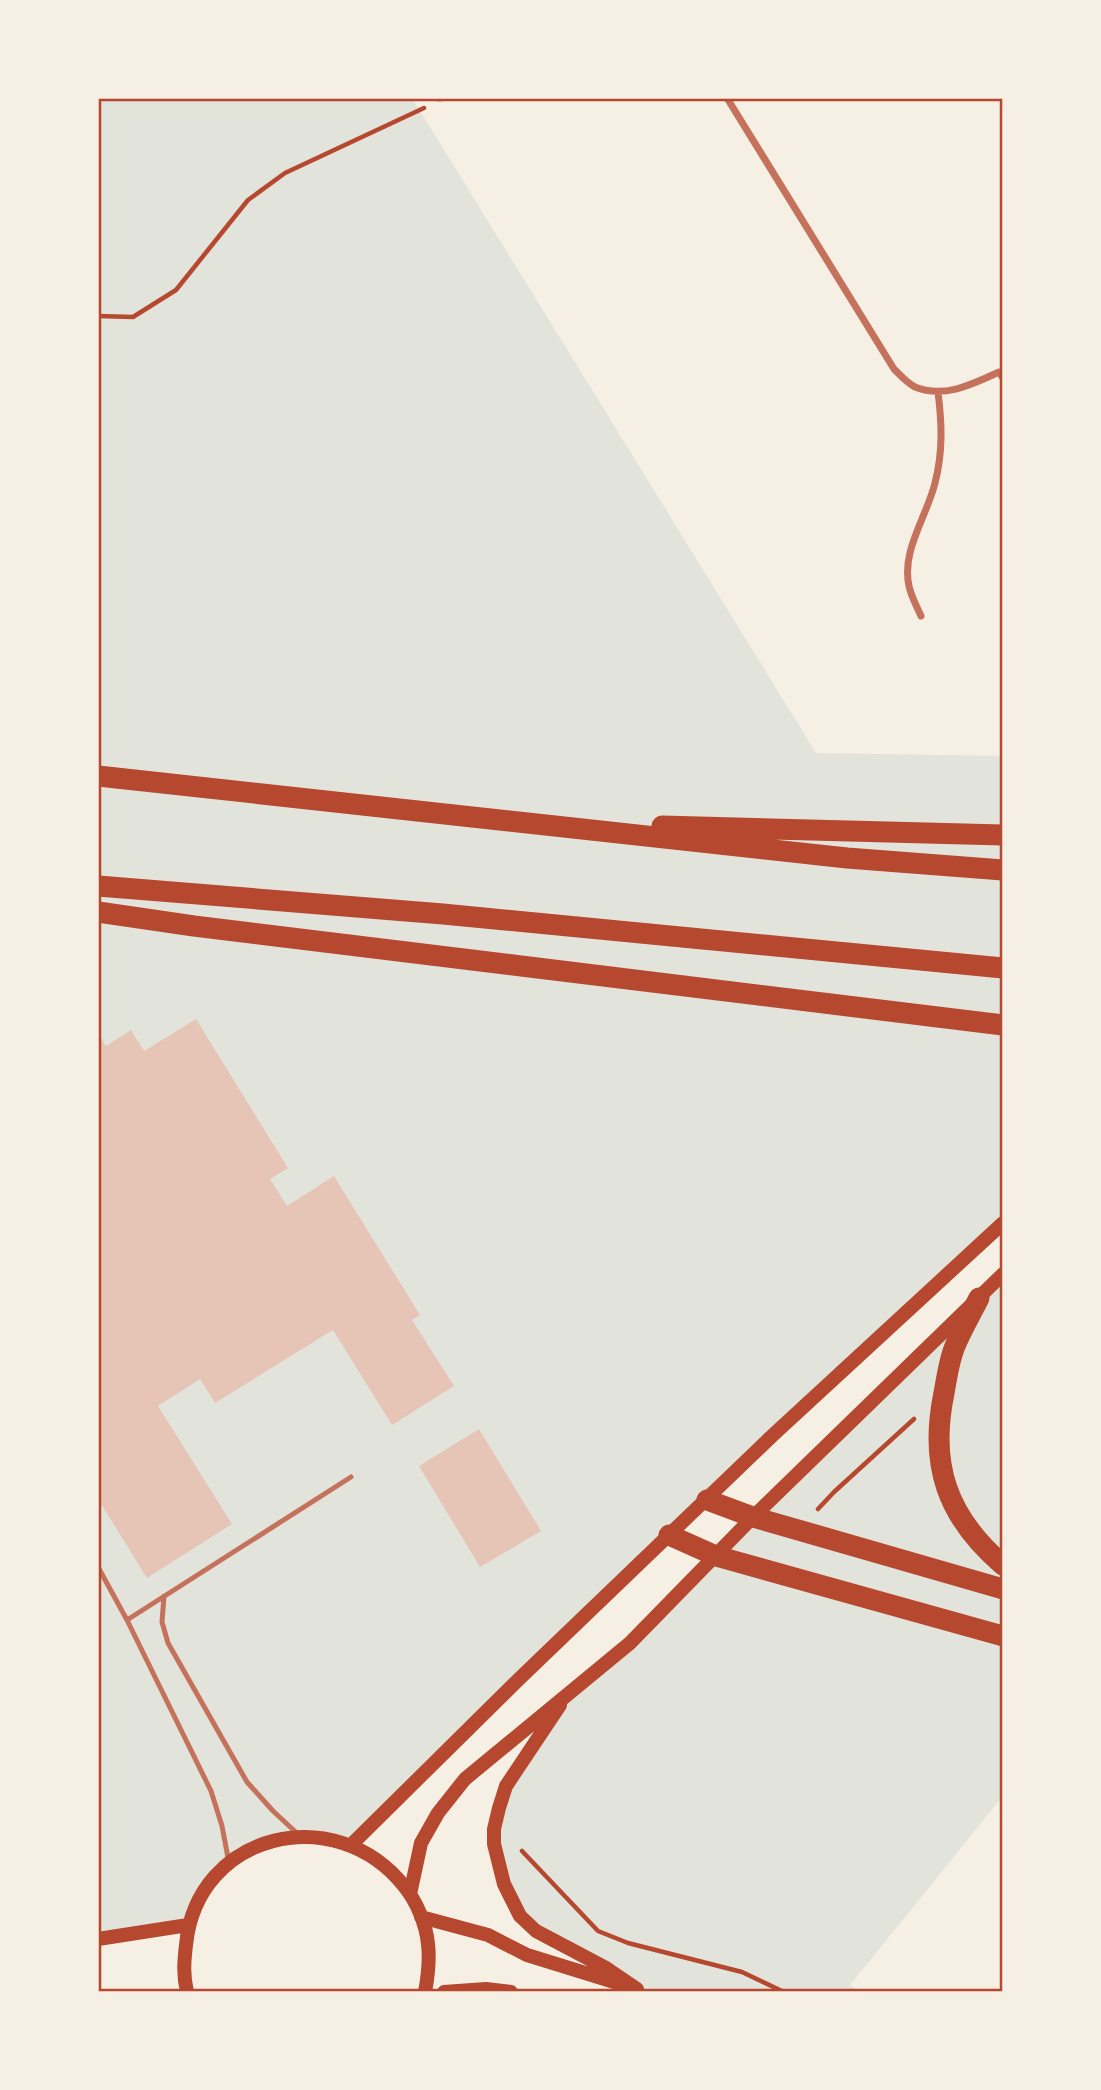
<svg xmlns="http://www.w3.org/2000/svg" width="1101" height="2090" font-family="Arial,sans-serif">
	<style>
		.green { fill: #e2e4dc }
		.building { fill: #e6c5b7 }
		.lines { fill: none; stroke-linecap: round; stroke-linejoin: round }
		.path { stroke: #b5482f; stroke-width: 4.5 }
		.service { stroke: #c5725c; stroke-width: 5 }
		.minor { stroke: #c5725c; stroke-width: 7 }
		.secondary { stroke: #b5482f; stroke-width: 14 }
		.motorway { stroke: #b5482f; stroke-width: 21 }
		.neatline { fill: none; stroke: #b5482f; stroke-width: 2.5 }
	</style>
	<rect width="100%" height="100%" fill="#f6efe4"/>
	<path class="green" d="M98 98H412L816 753 1003 756V1223L351 1845 300 1836 229 1863 188 1925 98 1939Z
		M1003 1274V1796L850 1985 859 1992H645L520 1916 494 1844 499 1808 571 1689 630 1643Z"/>
	<path class="building" d="M196 1019 288 1168 270 1179 287 1206 334 1176 420 1315 412 1320 454 1386 392 1425 333 1330 215 1403 200 1379 158 1406 232 1524 147 1578 98 1499V1033L106 1046 131 1030 144 1051Z
		M479 1429 541 1531 480 1567 419 1466Z"/>
	<g class="lines">
		<path class="path" d="M98 316 133 317 176 290 248 200 285 173 424 108
			M818 1509 834 1492 914 1419
			M522 1851 598 1931 628 1943 742 1972 784 1992"/>
		<path class="service" d="M98 1567 127 1620
			M164 1596 162 1622 168 1643 247 1782 273 1811 300 1836
			M229 1863 222 1826 211 1791 127 1620 351 1477"/>
		<path class="minor" d="M439 98H440
			M727 98 894 369C900 375 907 383 915 387 944 399 973 384 999 372L1003 378
			M921 616C917 607 911 596 909 586 901 551 927 516 935 483 943 452 942 424 938 392"/>
		<path class="secondary" d="M560 1705 506 1786 499 1808 494 1829V1844L504 1884 520 1916 536 1931 606 1968 637 1989
			M351 1845 518 1680 773 1435 1003 1223
			M410 1894 421 1843 438 1813 465 1779 630 1643 753 1517 1003 1274
			M421 1917 488 1935 527 1955 624 1985
			M98 1939 188 1925
			M187 1992C183 1975 184 1962 186 1945 197 1832 336 1800 404 1886 417 1902 426 1924 428 1944 430 1961 428 1976 425 1992
			M444 1992 486 1989 511 1992"/>
		<path class="motorway" d="M98 776 847 858 1003 870
			M662 826 1003 835
			M98 886 443 914 1003 968
			M98 912 194 926 1003 1025
			M979 1298C971 1314 962 1329 955 1346 949 1360 947 1377 944 1393 929 1465 947 1517 1003 1565
			M707 1500 753 1517 1003 1589
			M669 1535 716 1556 1003 1636"/>
	</g>
	<rect width="1101" height="2090" fill="none" stroke="#f6efe4" stroke-width="200"/>
	<rect x="100" y="100" width="901" height="1890" class="neatline"/>
</svg>
